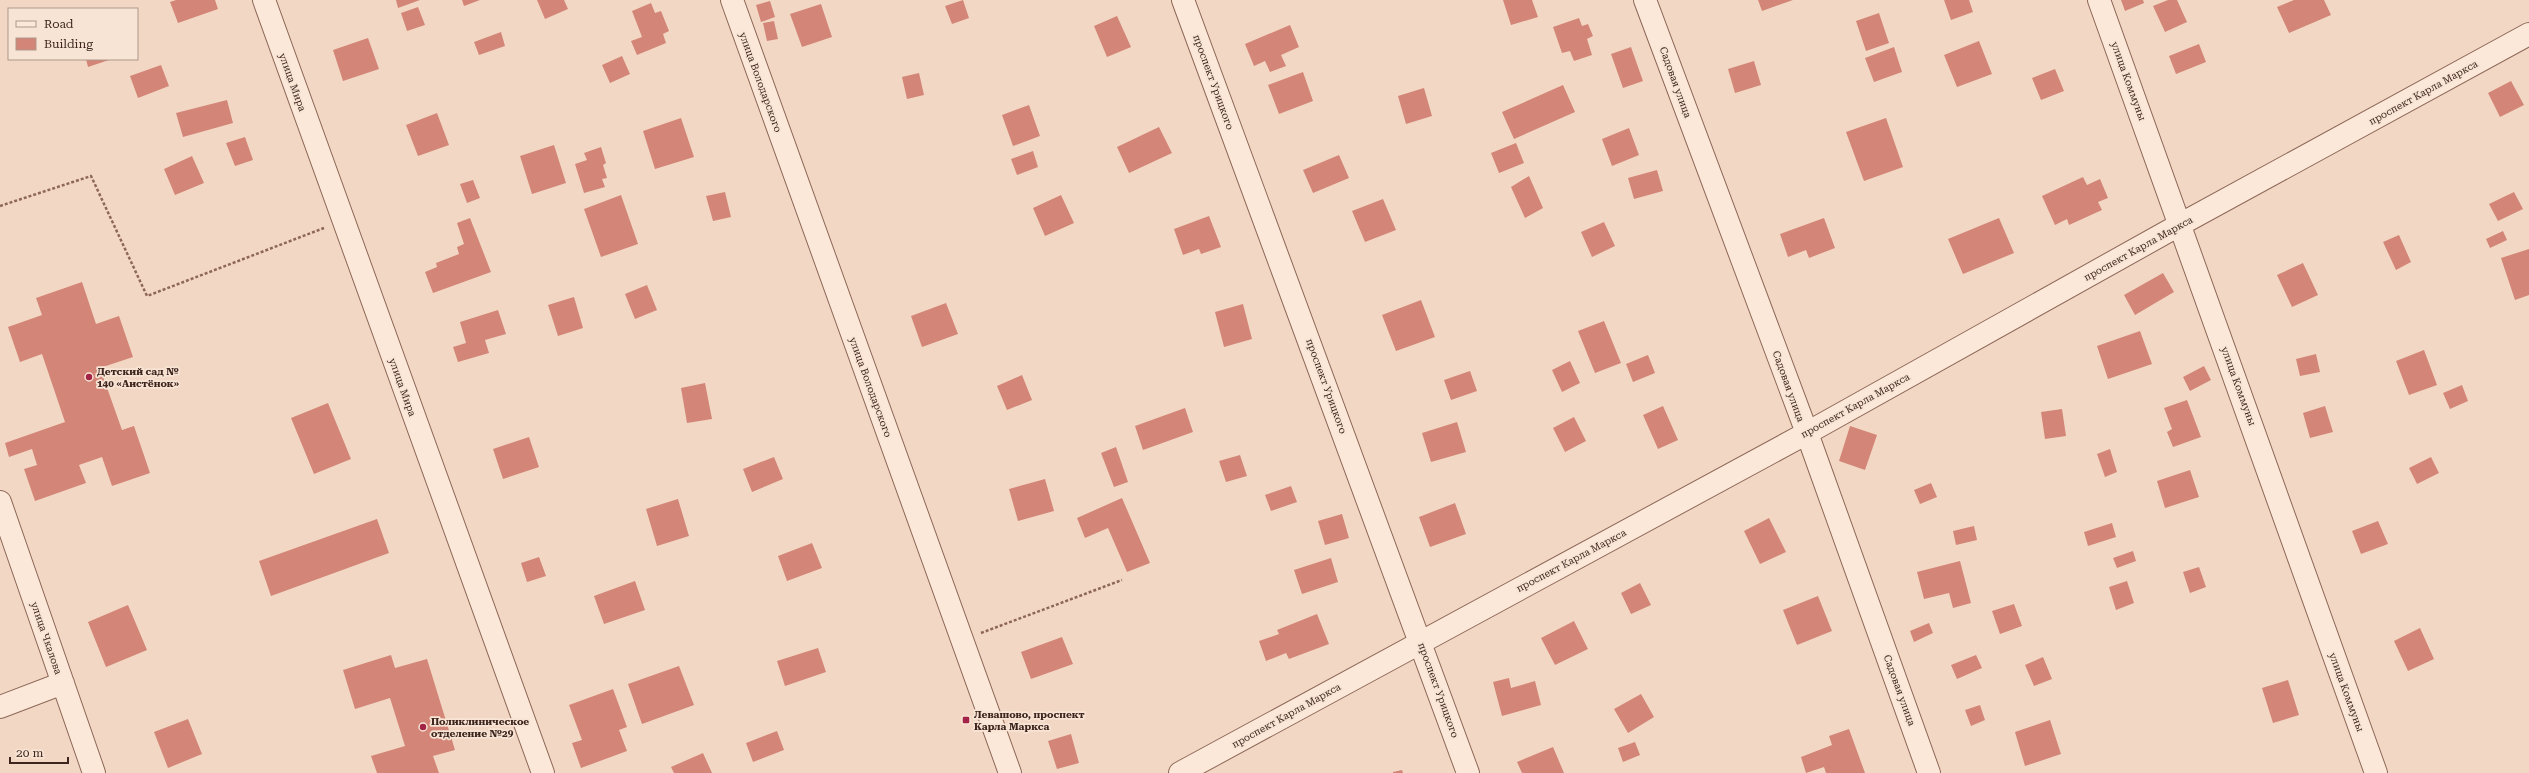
<svg xmlns="http://www.w3.org/2000/svg" width="2529" height="773" font-family="'Roboto Serif',serif">
	<style>
		.building { fill: #d38577 }
		.lines { fill: none; stroke-linecap: round; stroke-linejoin: round }
		.minor-casing { stroke: #8e6758; stroke-width: 24 }
		.path { stroke: #8e6758; stroke-width: 2.5; stroke-dasharray: 3 2; stroke-linecap: butt }
		.minor { stroke: #fbe8d8; stroke-width: 22 }
		.poi-dot { fill: #a22346; stroke: #f8e4d4; stroke-width: 1.5 }
		.labels { text-anchor: middle; stroke-width: 3.5; stroke-linejoin: round; paint-order: stroke }
		.street-label { font-size: 10px; fill: #3d251e; stroke: #f8e4d4 }
		.poi-label { font-size: 10px; font-weight: bold; fill: #3d251e; stroke: #f8e4d4; text-anchor: start }
	</style>
	<rect width="100%" height="100%" fill="#f2d8c4"/>
	<path class="building" d="M176 0H215L218 9 178 23 170 2Z
		M396 0H420L398 8Z
		M462 0H480L464 6Z
		M537 0H564L568 9 545 19Z
		M963 0 969 18 952 24 945 6Z
		M1503 0H1532L1538 17 1511 25Z
		M1758 0H1793L1762 11Z
		M1944 0H1969L1973 12 1951 20Z
		M2121 0H2143L2144 3 2125 11Z
		M2168 0H2177L2187 22 2165 32 2153 6Z
		M2294 0H2324L2331 15 2289 33 2277 7Z
		M770 1 775 17 761 22 756 5Z
		M651 3 655 13 661 11 669 31 663 34 666 43 637 55 631 41 642 37 632 11Z
		M821 4 832 37 802 47 790 14Z
		M418 7 425 25 407 31 401 13Z
		M1879 13 1889 43 1866 51 1856 21Z
		M1117 16 1131 47 1107 57 1094 26Z
		M1579 18 1582 26 1588 24 1593 36 1587 39 1592 55 1574 61 1570 51 1562 53 1553 27Z
		M774 21 778 39 767 41 763 23Z
		M1290 25 1299 47 1281 55 1286 66 1270 72 1265 61 1254 66 1245 44Z
		M501 32 505 46 479 55 474 42Z
		M368 38 379 69 343 81 333 50Z
		M1979 41 1992 74 1957 87 1944 55Z
		M2199 44 2206 62 2176 74 2169 56Z
		M1631 47 1643 81 1623 88 1611 54Z
		M1894 47 1902 72 1874 82 1865 58Z
		M622 56 630 74 610 83 602 65Z
		M86 59H112L88 67Z
		M1754 61 1761 85 1735 93 1728 69Z
		M161 65 169 86 138 98 130 76Z
		M2055 69 2064 91 2041 100 2032 78Z
		M1303 72 1313 101 1279 114 1268 85Z
		M919 73 924 95 907 99 902 77Z
		M2511 81 2524 105 2500 117 2488 93Z
		M1563 85 1575 112 1514 139 1502 112Z
		M1424 88 1432 116 1406 124 1398 96Z
		M227 100 233 123 183 137 176 113Z
		M1029 105 1040 136 1013 146 1002 115Z
		M437 113 449 145 418 156 406 125Z
		M681 118 694 157 655 169 643 131Z
		M1886 118 1903 167 1864 181 1846 132Z
		M1159 127 1172 153 1129 173 1117 147Z
		M1629 128 1639 155 1612 166 1602 139Z
		M245 137 253 160 235 166 226 143Z
		M1516 143 1524 163 1499 173 1491 153Z
		M554 145 566 183 532 194 520 156Z
		M601 147 606 163 603 165 607 178 602 179 605 187 584 193 575 164 587 160 584 153Z
		M1033 151 1038 167 1017 175 1011 159Z
		M1339 155 1349 178 1313 193 1303 170Z
		M192 156 204 183 175 195 164 169Z
		M1657 170 1663 191 1634 199 1628 178Z
		M1529 176 1543 208 1525 218 1511 187Z
		M2083 177 2087 185 2100 179 2108 198 2098 202 2102 210 2069 225 2067 219 2055 225 2042 196Z
		M473 180 480 198 467 203 460 184Z
		M725 192 731 217 713 221 706 196Z
		M2514 192 2523 209 2498 221 2489 204Z
		M621 195 638 244 601 257 584 209Z
		M1061 195 1074 223 1045 236 1033 208Z
		M1383 199 1396 230 1365 242 1352 211Z
		M1209 216 1221 247 1201 254 1199 249 1183 255 1174 229Z
		M470 218 491 272 433 293 425 272 437 267 436 263 459 254 457 247 464 244 457 223Z
		M1824 218 1835 248 1809 258 1806 250 1788 257 1780 234Z
		M1999 218 2014 253 1963 274 1948 239Z
		M1604 222 1615 246 1592 257 1581 232Z
		M2503 231 2507 240 2490 248 2486 239Z
		M2399 235 2411 262 2396 270 2383 242Z
		M2529 249V295L2515 300 2501 258Z
		M2303 263 2318 295 2292 307 2277 275Z
		M2163 273 2174 292 2135 315 2124 295Z
		M82 282 96 324 119 316 133 357 100 368 122 430 134 426 150 473 112 486 102 457 79 465 86 483 35 501 24 469 37 465 32 449 9 457 5 443 65 422 42 354 20 362 8 327 42 315 36 298Z
		M647 285 657 310 635 319 625 294Z
		M574 297 583 328 558 336 548 305Z
		M1421 300 1435 337 1396 351 1382 315Z
		M946 303 958 334 922 347 911 316Z
		M1243 304 1252 339 1224 347 1215 312Z
		M498 310 506 334 485 340 489 353 458 362 453 347 466 343 460 322Z
		M1604 321 1621 363 1595 373 1578 331Z
		M2140 331 2152 364 2108 379 2097 346Z
		M2424 350 2437 385 2409 395 2396 361Z
		M2316 354 2320 372 2300 376 2296 359Z
		M1648 355 1655 373 1633 382 1626 364Z
		M1570 361 1580 383 1562 392 1552 370Z
		M2204 366 2211 380 2190 391 2183 377Z
		M1470 371 1477 391 1451 400 1444 380Z
		M1022 375 1032 400 1007 410 997 386Z
		M705 383 712 419 687 423 681 388Z
		M2462 385 2468 401 2450 409 2443 393Z
		M2187 400 2201 437 2173 447 2167 432 2172 429 2164 408Z
		M328 403 351 459 314 474 291 418Z
		M1663 406 1678 440 1658 449 1643 415Z
		M2325 406 2333 432 2310 438 2303 413Z
		M1185 408 1193 432 1143 450 1135 426Z
		M2062 409 2066 436 2045 439 2041 412Z
		M1574 417 1586 441 1565 452 1553 428Z
		M1457 422 1466 452 1431 462 1422 433Z
		M1850 426 1877 435 1865 470 1839 461Z
		M529 437 539 467 503 479 493 449Z
		M1116 447 1128 482 1114 487 1101 453Z
		M2110 449 2117 472 2105 477 2097 454Z
		M1240 455 1247 476 1226 482 1219 461Z
		M774 457 783 479 752 492 743 469Z
		M2431 457 2439 473 2417 484 2409 468Z
		M2190 470 2199 497 2165 508 2157 481Z
		M1045 479 1054 511 1018 521 1009 489Z
		M1931 483 1937 497 1920 504 1914 490Z
		M1291 486 1297 502 1271 511 1265 495Z
		M1122 498 1150 563 1127 572 1108 528 1085 538 1077 518Z
		M678 499 689 536 657 546 646 509Z
		M1455 503 1466 534 1430 547 1419 517Z
		M1342 514 1349 538 1325 545 1318 521Z
		M1769 518 1786 552 1760 564 1744 531Z
		M377 519 389 553 271 596 259 561Z
		M2378 521 2388 544 2361 554 2352 531Z
		M2112 523 2116 537 2088 546 2084 532Z
		M1974 526 1977 540 1956 545 1953 531Z
		M812 543 822 568 787 581 778 556Z
		M2133 551 2136 561 2117 568 2113 558Z
		M539 557 546 576 527 582 521 563Z
		M1331 558 1338 582 1302 594 1294 570Z
		M1960 561 1971 603 1953 608 1949 593 1924 599 1917 572Z
		M2199 567 2206 587 2190 593 2183 572Z
		M635 581 645 610 604 624 594 596Z
		M2127 581 2134 603 2116 610 2109 587Z
		M1640 583 1651 605 1631 614 1621 593Z
		M1818 596 1832 631 1797 645 1783 610Z
		M2014 604 2022 626 2000 634 1992 611Z
		M128 605 147 650 106 667 88 622Z
		M1317 614 1329 644 1289 659 1286 653 1266 661 1259 641 1279 634 1277 630Z
		M1574 621 1588 649 1555 665 1541 638Z
		M1929 623 1933 633 1914 642 1910 631Z
		M2420 628 2434 659 2408 671 2394 641Z
		M1062 637 1073 664 1031 679 1021 652Z
		M818 648 826 672 785 686 777 661Z
		M391 655 395 668 427 659 455 750 433 756 439 773H377L371 756 405 746 390 698 355 709 343 670Z
		M1976 655 1982 668 1957 679 1951 665Z
		M2043 657 2052 679 2034 686 2025 665Z
		M679 666 694 705 642 724 628 684Z
		M1509 678 1511 688 1535 681 1541 705 1502 716 1493 682Z
		M2288 680 2299 715 2273 723 2262 688Z
		M613 689 627 727 619 730 627 751 581 768 572 743 582 740 569 705Z
		M1641 694 1654 717 1628 733 1614 709Z
		M1980 705 1985 720 1971 726 1965 710Z
		M188 719 202 754 168 768 154 732Z
		M2050 720 2061 754 2025 766 2015 732Z
		M1849 729 1865 773H1826L1824 767 1806 773 1801 757 1832 745 1829 736Z
		M777 731 784 750 753 762 746 743Z
		M1071 734 1079 763 1057 769 1048 741Z
		M1635 742 1640 755 1623 762 1618 748Z
		M1553 747 1564 773H1522L1517 762Z
		M703 753 712 773H674L671 767Z
		M1402 770 1403 773H1393V772Z"/>
	<g class="lines">
		<g class="minor-casing">
			<path id="minor" d="M264 0 543 773
				M732 0 1010 773
				M1183 0 1468 773
				M1645 0 1807 433 1929 773
				M2099 0 2376 773
				M0 502 94 773
				M0 707 63 683
				M1180 773 1807 433 2181 224 2529 34"/>
		</g>
		<path class="path" d="M0 206 91 176 147 296 324 228
			M981 633 1122 580"/>
		<use href="#minor" class="minor"/>
	</g>
	<g class="poi-dot">
		<circle cx="89" cy="377" r="4"/>
		<rect x="962" y="716" width="8" height="8" rx="2"/>
		<circle cx="423" cy="727" r="4"/>
	</g>
	<g class="labels">
		<g class="street-label">
			<text transform="translate(2129 81) rotate(70)" y="4">улица Коммуны</text>
			<text transform="translate(293 82) rotate(70)" y="4">улица Мира</text>
			<text transform="translate(761 82) rotate(70)" y="4">улица Володарского</text>
			<text transform="translate(1214 82) rotate(70)" y="4">проспект Урицкого</text>
			<text transform="translate(1676 82) rotate(70)" y="4">Садовая улица</text>
			<text transform="translate(2423 92) rotate(-29)" y="4">проспект Карла Маркса</text>
			<text transform="translate(2138 248) rotate(-29)" y="4">проспект Карла Маркса</text>
			<text transform="translate(1327 386) rotate(70)" y="4">проспект Урицкого</text>
			<text transform="translate(1789 386) rotate(70)" y="4">Садовая улица</text>
			<text transform="translate(2239 386) rotate(70)" y="4">улица Коммуны</text>
			<text transform="translate(403 387) rotate(70)" y="4">улица Мира</text>
			<text transform="translate(871 387) rotate(70)" y="4">улица Володарского</text>
			<text transform="translate(1855 405) rotate(-29)" y="4">проспект Карла Маркса</text>
			<text transform="translate(1571 560) rotate(-28)" y="4">проспект Карла Маркса</text>
			<text transform="translate(47 638) rotate(71)" y="4">улица Чкалова</text>
			<text transform="translate(1439 690) rotate(70)" y="4">проспект Урицкого</text>
			<text transform="translate(1900 690) rotate(70)" y="4">Садовая улица</text>
			<text transform="translate(2347 692) rotate(70)" y="4">улица Коммуны</text>
			<text transform="translate(1286 715) rotate(-29)" y="4">проспект Карла Маркса</text>
		</g>
		<g class="poi-label">
			<text x="97" y="375">Детский сад №<tspan x="97" dy="12">140 «Аистёнок»</tspan></text>
			<text x="974" y="718">Левашово, проспект<tspan x="974" dy="12">Карла Маркса</tspan></text>
			<text x="431" y="725">Поликлиническое<tspan x="431" dy="12">отделение №29</tspan></text>
		</g>
	</g>
	<rect x="8" y="8" width="130" height="52" fill="#f8e4d4" stroke="#ad988b"/>
	<rect x="16" y="21" width="20" height="6" fill="#fbe8d8" stroke="#ad988b"/>
	<text x="44" y="28" font-size="12" fill="#3d251e">Road</text>
	<rect x="16" y="38" width="20" height="12" fill="#d38577" stroke="#ad988b"/>
	<text x="44" y="48" font-size="12" fill="#3d251e">Building</text>
	<path d="M10 757v6h58v-6" fill="none" stroke="#3d251e" stroke-width="2"/>
	<text x="16" y="757" font-size="12" fill="#3d251e" stroke="#f8e4d4" stroke-width="3" paint-order="stroke">20 m</text>
</svg>
